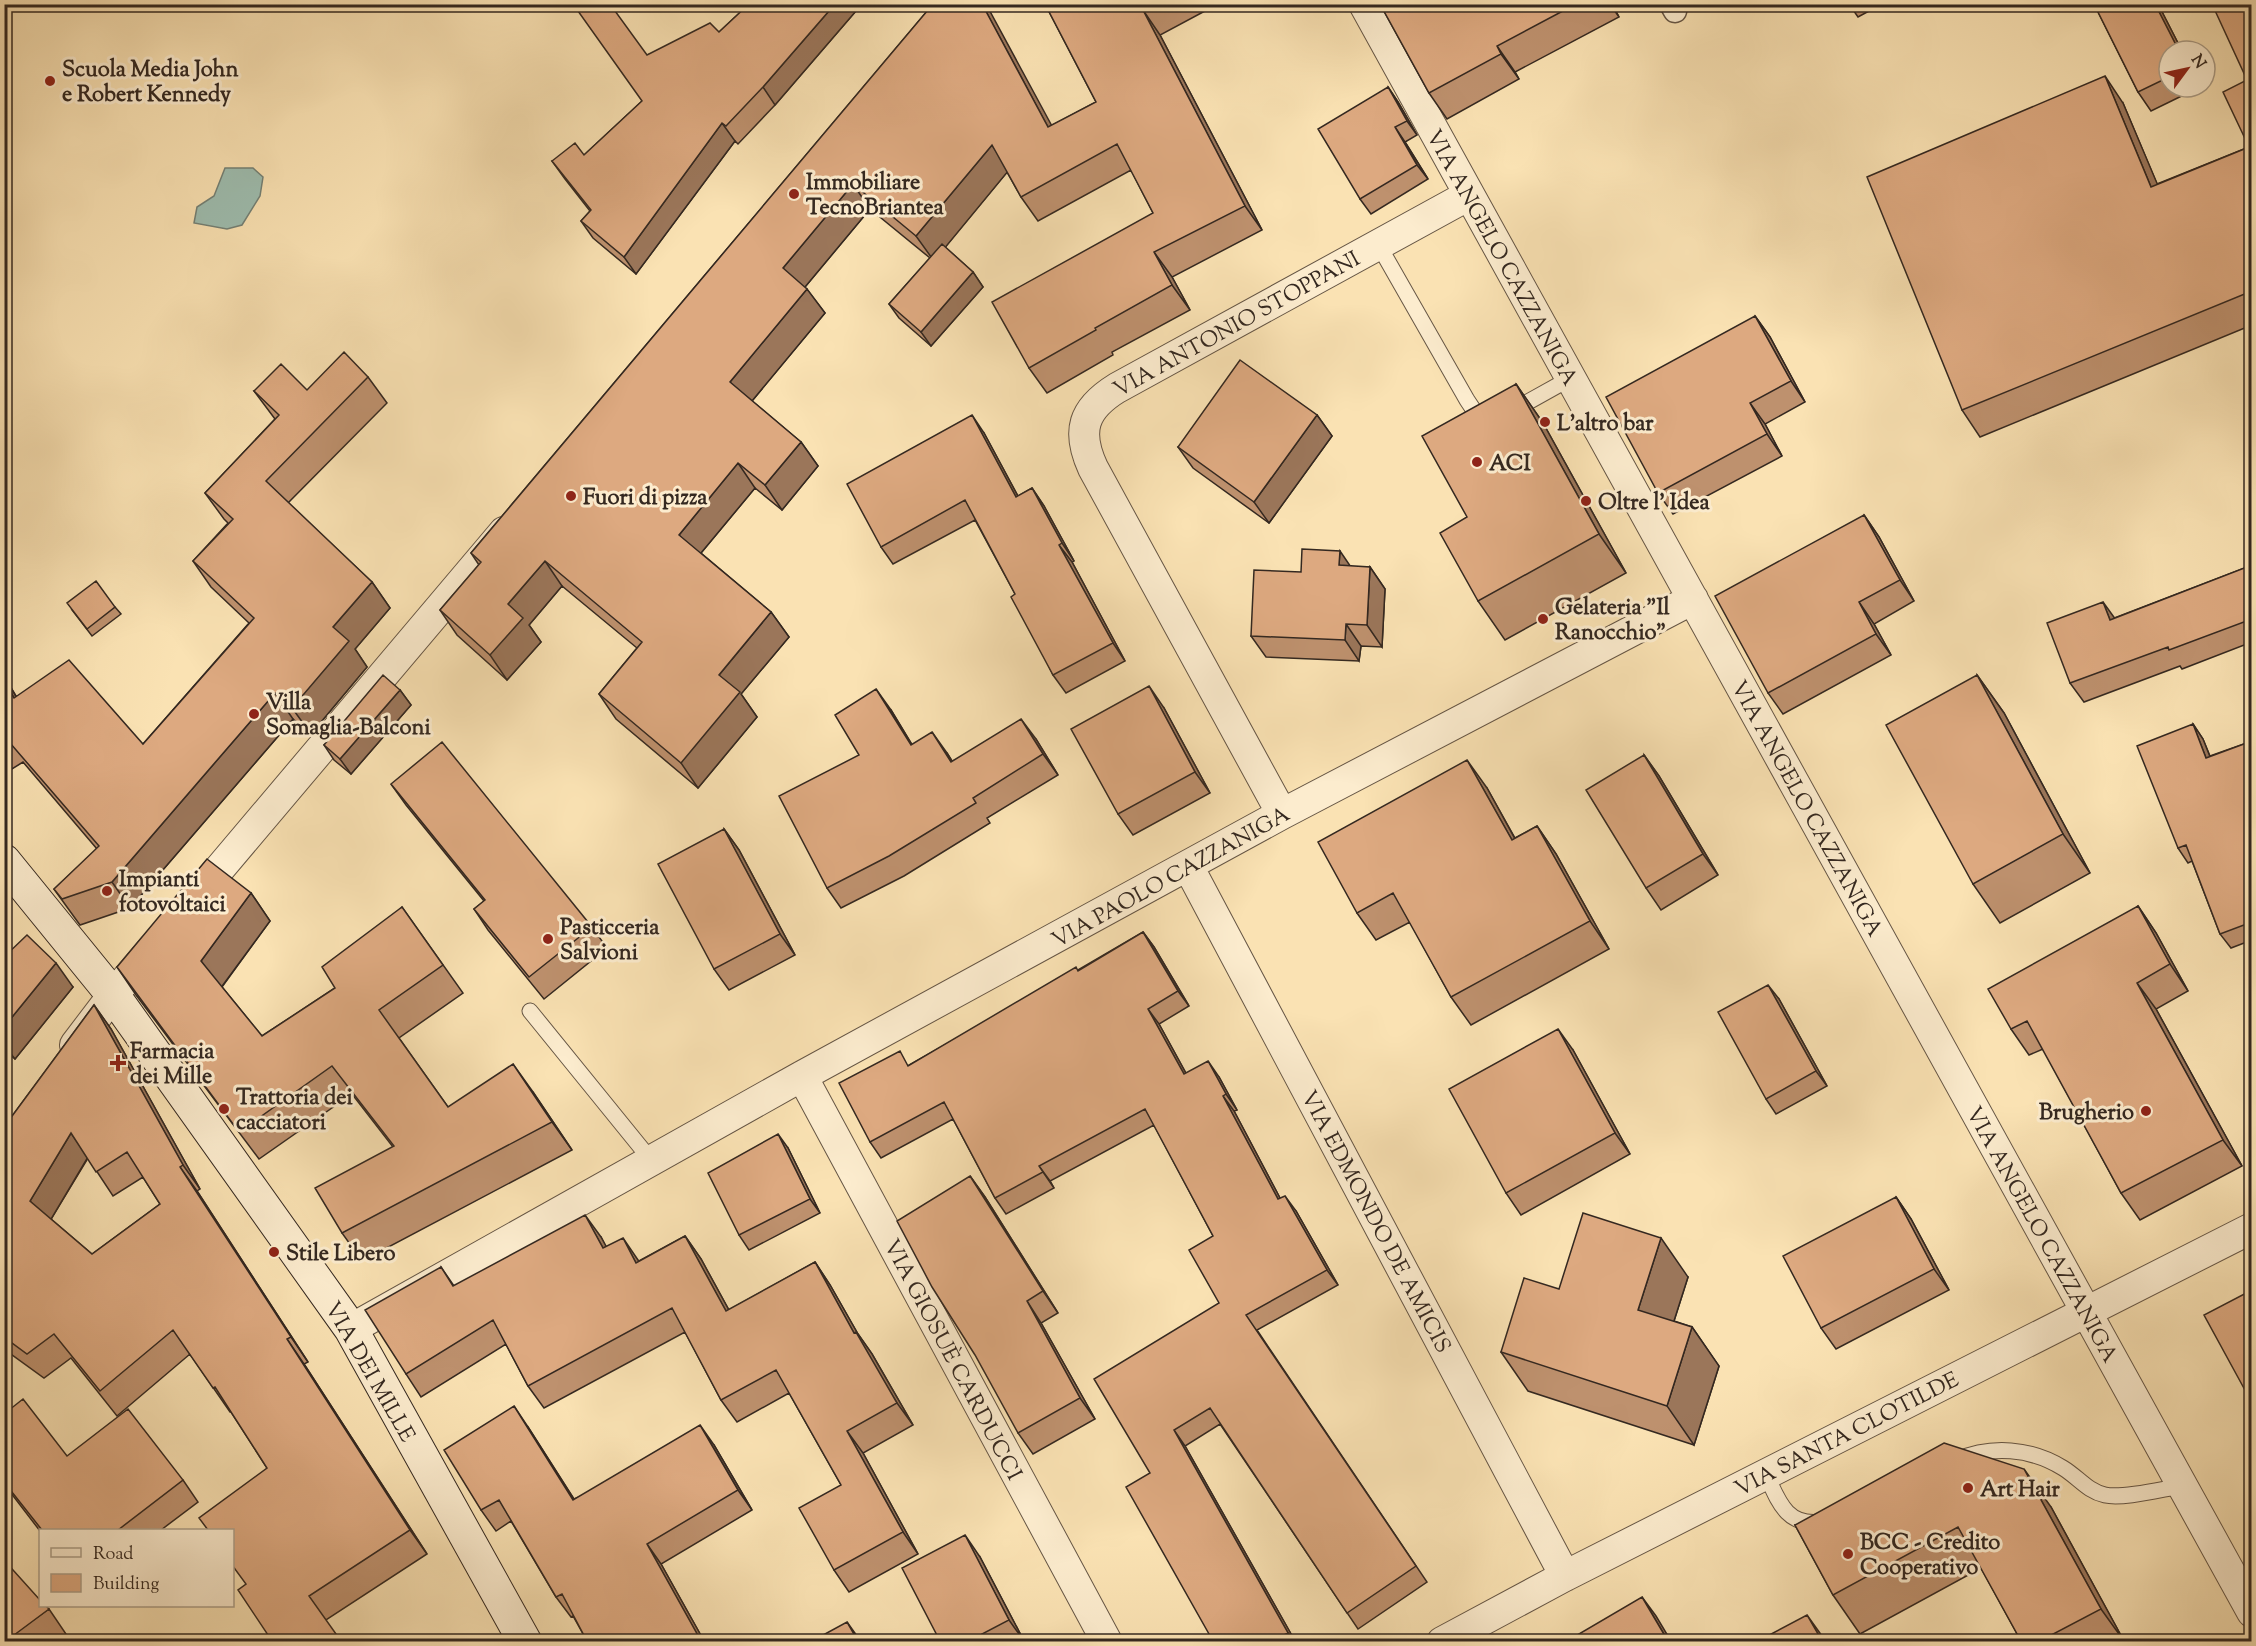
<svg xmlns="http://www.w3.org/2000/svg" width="2256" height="1646" font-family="'Sorts Mill Goudy',serif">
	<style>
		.water { fill: #9ebdaf; stroke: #748176; stroke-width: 1.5 }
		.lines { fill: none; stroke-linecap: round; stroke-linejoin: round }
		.service-casing { stroke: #665645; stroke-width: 17 }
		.pedestrian-casing { stroke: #665645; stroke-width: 25 }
		.minor-casing { stroke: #665645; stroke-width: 32 }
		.secondary-casing { stroke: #342820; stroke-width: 35 }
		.service { stroke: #fcecce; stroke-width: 15 }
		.pedestrian { stroke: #fcecce; stroke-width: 22 }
		.minor { stroke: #fcecce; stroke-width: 30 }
		.secondary { stroke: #fcecce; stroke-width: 33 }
		.wall { fill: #be916e; stroke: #342820; stroke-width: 1.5; fill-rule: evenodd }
		.shaded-wall { fill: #9b765a; stroke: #342820; stroke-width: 1.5 }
		.building { fill: #dda980; stroke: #342820; stroke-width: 1.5; fill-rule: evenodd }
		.poi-dot { fill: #8f2418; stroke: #fcecce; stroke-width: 2 }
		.labels { text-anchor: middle; stroke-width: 6; stroke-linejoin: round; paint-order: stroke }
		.poi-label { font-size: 22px; font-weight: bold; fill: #342820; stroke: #fcecce; text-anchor: start }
		.street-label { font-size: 22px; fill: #342820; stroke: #fcecce }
	</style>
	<rect width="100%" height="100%" fill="#fae2b3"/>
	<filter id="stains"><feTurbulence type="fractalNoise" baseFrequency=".00333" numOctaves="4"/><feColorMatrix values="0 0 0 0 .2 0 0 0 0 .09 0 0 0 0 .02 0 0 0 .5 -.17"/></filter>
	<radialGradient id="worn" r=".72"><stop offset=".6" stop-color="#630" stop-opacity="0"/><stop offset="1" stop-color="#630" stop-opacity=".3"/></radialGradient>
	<path class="water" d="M225 168H253L263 177 260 196 242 225 227 229 194 223 197 207 214 196Z"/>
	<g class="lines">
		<g class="service-casing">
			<path id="service" d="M1378 244 1467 400 1477 415 1488 418
				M1510 412 1571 378
				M530 1011 651 1160
				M1957 1460C1991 1445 2031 1448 2063 1468 2078 1477 2087 1491 2105 1495 2123 1499 2162 1489 2182 1486
				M1766 1474C1778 1500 1786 1527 1821 1522"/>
		</g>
		<g class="pedestrian-casing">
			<path id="pedestrian" d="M1671 4 1675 11"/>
		</g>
		<g class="minor-casing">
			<path id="minor" d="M1364 4 2252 1612
				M1282 814 1093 468C1076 431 1083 409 1117 388L1469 195
				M1188 866 1565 1576
				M194 899 504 532
				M75 1045 113 995 152 949
				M802 1076 1107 1642
				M351 1329 802 1076 1282 814 1693 599
				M1442 1642 1565 1576 2252 1228"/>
		</g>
		<g class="secondary-casing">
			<path id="secondary" d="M4 861 113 995 351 1329 525 1642"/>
		</g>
		<use href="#service" class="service"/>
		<use href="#pedestrian" class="pedestrian"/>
		<use href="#minor" class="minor"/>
		<use href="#secondary" class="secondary"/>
	</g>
	<path class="wall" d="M10 4H21L13 10Z
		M749 4H862L775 105 738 144 735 141 636 274 593 238 581 221 590 211 565 179 552 161 584 155 642 101 647 55 719 32Z
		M933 4 1051 126 1096 102 1045 4H1218L1160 35 1262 230 1172 277 1190 310 1112 352 1113 355 1047 393 1029 368 1153 213 1131 170 1038 221 1021 197 1007 172 945 247 973 272 983 287 931 346 899 318 889 304 930 258 870 209 805 287 825 313 752 401 801 442 818 466 782 510 755 488 701 553 771 612 789 637 741 694 757 717 698 788 616 719 599 694 637 648 562 586 529 625 541 642 507 680 457 635 440 610 479 565 471 553Z
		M1380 4H1612L1619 17 1515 72 1519 79 1447 119 1429 93Z
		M1849 4H1882L1858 17Z
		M2094 4H2158L2182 51H2169V87H2200L2151 111 2138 92Z
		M2252 4V325L1980 437 1962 410 2123 103 2157 184 2249 147 2247 80Z
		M1388 87 1398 102 1417 135 1405 142 1428 179 1371 214 1360 199Z
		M1755 316 1770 337 1805 402 1765 424 1782 456 1673 514 1658 493Z
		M368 377 387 403 288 503 372 582 390 608 355 649 367 667 311 734 293 719 130 908 80 925 54 889 97 849 23 762 4 774V676L16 696 143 744 249 623 211 587 193 561 228 523 224 519 205 493 275 419 254 391 307 390Z
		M1516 384 1543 423 1626 573 1505 640 1478 601 1467 517Z
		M1317 415 1332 436 1269 523 1193 468 1178 447Z
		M984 433 1018 496 1032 488 1044 506 1074 561 1072 562 1125 661 1066 693 1053 675 1015 594 975 520 893 564 881 547Z
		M1864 515 1879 537 1914 601 1874 624 1891 655 1783 714 1768 693Z
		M2252 565V642L2182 669 2180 666 2084 702 2070 683 2114 618Z
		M1370 567 1385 589 1382 647 1361 646 1359 661 1266 657 1251 636 1301 572Z
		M115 607 121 614 92 636 72 610Z
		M1977 675 2004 713 2090 873 2000 923 1973 884Z
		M400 690 411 705 351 774 334 760 324 745Z
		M1164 708 1210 793 1133 835 1118 814Z
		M891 710 912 745 947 753 952 761 1036 739 1058 775 987 818 990 823 904 876 841 908 827 888 859 755Z
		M2193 724 2203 739 2210 756 2252 741V940L2231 948 2220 934 2192 861 2188 863 2178 848Z
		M1644 755 1659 776 1718 875 1661 910 1646 888Z
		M391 784 592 927 607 948 544 999 488 930 474 909 484 901 406 805Z
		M1487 788 1515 838 1537 826 1556 854 1609 949 1471 1025 1451 997 1410 922 1376 940 1357 913Z
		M724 829 739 850 795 955 729 990 714 969Z
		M251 893 270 921 222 987 262 1036 335 988 402 907 463 993 399 1038 448 1107 533 1092 572 1150 362 1261 342 1233 393 1147 352 1094 259 1159 136 995 117 967Z
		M2138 906 2156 933 2188 991 2156 1009 2242 1166 2140 1220 2121 1193 2043 1049 2029 1055 2011 1029Z
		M1143 932 1154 947 1189 1006 1159 1024 1186 1073 1219 1077 1237 1110 1234 1111 1280 1198 1296 1211 1338 1285 1257 1330 1427 1582 1358 1629 1220 1424 1185 1446 1295 1641H1213L1150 1473 1219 1303 1213 1236 1154 1125 1050 1181 1054 1188 1006 1214 995 1198 953 1119 881 1158 870 1142 909 1065 1078 970Z
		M4 957 73 987 15 1059 4 1050Z
		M1779 999 1827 1086 1776 1114 1766 1099Z
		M94 1005 111 1029 200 1189 197 1191 308 1362 304 1364 427 1554 326 1620 246 1585 267 1468 231 1412H230L190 1354 117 1416 71 1358 44 1378 4 1349V1127ZM88 1158 113 1196 143 1177 160 1204 92 1254 51 1219Z
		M1573 1050 1630 1154 1521 1215 1506 1193Z
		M788 1148 820 1213 749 1250 739 1235Z
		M970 1176 985 1197 1058 1313 1041 1323 1095 1419 1033 1454 1018 1433Z
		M1896 1197 1911 1219 1949 1290 1836 1349 1821 1328Z
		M685 1236 701 1259 729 1310 815 1262 830 1285 858 1334 872 1354 913 1425 863 1453 918 1554 849 1592 834 1570 841 1485 789 1393 737 1422 721 1400 685 1332 544 1408 528 1386 506 1344 421 1397 406 1374 441 1267 454 1286 601 1237 606 1247 639 1261Z
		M1688 1277 1674 1321 1692 1327 1719 1366 1694 1445 1528 1391 1501 1352 1559 1289Z
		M4 1414 67 1456 183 1480 198 1502 161 1530 40 1531 4 1484Z
		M528 1427 574 1499 714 1445 752 1510 661 1564 704 1641H587L573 1616 571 1617 556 1597 511 1521 496 1531 481 1510Z
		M2051 1507 2124 1641H2021L1981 1568 1860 1634 1833 1595 1795 1525Z
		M980 1557 1024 1641H940Z
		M49 1609 66 1634 55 1641H4Z"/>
	<path class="shaded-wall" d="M835 4H862L775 105 763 87Z
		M982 4H986L1066 152 1048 127Z
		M1610 4H1612L1619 17Z
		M2155 4H2158L2182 51H2179Z
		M1143 10 1160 35 1262 230 1245 206Z
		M1497 46 1515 72 1519 79 1501 54Z
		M2105 76 2123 103 2170 214 2151 187Z
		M1388 87 1398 102 1417 135 1407 121Z
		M722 123 735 141 636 274 624 257Z
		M1395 127 1405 142 1428 179 1417 165Z
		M992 145 1009 170 934 261 916 236Z
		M853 184 870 209 800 293 783 268Z
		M1154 252 1172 277 1190 310 1172 285Z
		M973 272 983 287 931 346 921 332Z
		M807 289 825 313 747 407 730 382Z
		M1755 316 1770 337 1805 402 1791 381Z
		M1516 384 1543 423 1626 573 1599 534Z
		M1750 403 1765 424 1782 456 1767 434Z
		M972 415 984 433 1028 515 1016 497Z
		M1317 415 1332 436 1269 523 1254 502Z
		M801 442 818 466 782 510 765 485Z
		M738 463 755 488 696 559 679 535Z
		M1032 488 1044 506 1074 561 1062 543Z
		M1864 515 1879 537 1914 601 1900 580Z
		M1059 545 1072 562 1125 661 1113 643Z
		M1340 551 1355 573 1339 565Z
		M545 561 562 586 529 625 541 642 507 680 490 655 508 604Z
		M1370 567 1385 589 1382 647 1367 625Z
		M372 582 390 608 355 649 367 667 311 734 292 708 333 627Z
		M1859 602 1874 624 1891 655 1876 634Z
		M2103 602 2116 620H2110Z
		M771 612 789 637 741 694 757 717 698 788 681 763 719 675Z
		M1346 624 1361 646 1359 661 1345 640Z
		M1977 675 2004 713 2090 873 2063 834Z
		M4 676 32 724 14 698 4 681Z
		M1149 686 1164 708 1210 793 1195 772Z
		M876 689 891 710 925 766 911 745Z
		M400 690 411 705 351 774 340 759Z
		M275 693 293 719 130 908 112 882Z
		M1021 719 1036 739 1058 775 1043 754Z
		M2193 724 2203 739 2216 772 2206 758Z
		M932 732 947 753 965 782 951 762Z
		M1644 755 1659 776 1718 875 1703 854Z
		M1467 760 1487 788 1531 868 1512 840Z
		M1537 826 1556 854 1609 949 1590 921Z
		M724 829 739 850 795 955 780 934Z
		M251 893 270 921 220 989 201 961Z
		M2138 906 2156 933 2188 991 2170 964Z
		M1143 932 1154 947 1189 1006 1178 991Z
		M56 963 73 987 15 1059 4 1045V1027Z
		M2137 983 2156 1009 2242 1166 2223 1140Z
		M1768 985 1779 999 1827 1086 1816 1071Z
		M94 1005 111 1029 200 1189 183 1165Z
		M1148 1009 1159 1024 1195 1090 1184 1074Z
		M1558 1029 1573 1050 1630 1154 1615 1133Z
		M1208 1061 1219 1077 1237 1110 1226 1094Z
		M513 1064 533 1092 572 1150 552 1122Z
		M1223 1096 1234 1111 1289 1215 1278 1199Z
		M71 1133 88 1157 47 1226 30 1201Z
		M778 1134 788 1148 820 1213 810 1199Z
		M1039 1166 1050 1181 1054 1188 1043 1172Z
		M180 1167 197 1191 308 1362 291 1337Z
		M970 1176 985 1197 1058 1313 1043 1291Z
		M1285 1196 1296 1211 1338 1285 1327 1270Z
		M1896 1197 1911 1219 1949 1290 1934 1269Z
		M585 1215 601 1237 619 1270 603 1248Z
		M685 1236 701 1259 742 1334 726 1311Z
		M623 1238 638 1260 652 1285 636 1263Z
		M1661 1238 1688 1277 1665 1349 1638 1310Z
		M815 1262 830 1285 858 1334 872 1354 913 1425 897 1403 854 1333Z
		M1027 1301 1041 1323 1095 1419 1080 1398Z
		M1692 1327 1719 1366 1694 1445 1667 1406Z
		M287 1339 304 1364 427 1554 410 1530Z
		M514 1406 528 1427 587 1520 573 1500Z
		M700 1425 714 1445 752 1510 738 1490Z
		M1174 1430 1185 1446 1295 1641 1288 1633Z
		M847 1431 863 1453 918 1554 903 1532Z
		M2024 1469 2051 1507 2124 1641 2101 1609Z
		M965 1535 980 1557 1024 1641 1009 1620Z
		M647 1544 661 1564 704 1641H701Z
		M1642 1597 1656 1616 1671 1641H1668Z
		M1807 1615 1822 1636 1825 1641H1822Z
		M847 1622 857 1636 860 1641H858Z"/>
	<path class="building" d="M573 4H610L647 55 710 23 719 32 749 4H835L763 87 726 126 722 123 624 257 581 221 591 210 552 161 575 143 584 155 642 101Z
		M933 4H982L1048 127 1096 102 1045 4H1154L1143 10 1245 206 1154 252 1172 285 1095 328 1096 330 1029 368 992 302 1153 213 1117 144 1021 197 992 145 916 236 853 184 783 268 807 289 730 382 801 442 765 485 738 463 679 535 771 612 719 675 740 692 681 763 599 694 642 642 545 561 508 604 523 618 490 655 440 610 481 562 471 553Z
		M1380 4H1576L1497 46 1501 54 1429 93Z
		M2094 4H2155L2179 51H2169V77L2138 92Z
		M2212 4H2252V291L1962 410 1867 177 2105 76 2151 187 2249 147 2223 92 2247 80Z
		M1388 87 1407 121 1395 127 1417 165 1360 199 1318 129Z
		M942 244 973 272 921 332 889 304Z
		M1755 316 1791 381 1750 403 1767 434 1658 493 1606 397Z
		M344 352 368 377 266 481 372 582 333 627 349 641 292 708 275 693 112 882 62 899 54 889 99 846 4 736V681L14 698 69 660 143 744 254 618 193 561 233 519 205 493 279 415 254 391 281 364 307 390Z
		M1240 360 1317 415 1254 502 1178 447Z
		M1516 384 1599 534 1478 601 1440 533 1467 517 1422 436Z
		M972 415 1016 497 1032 488 1062 543 1059 545 1113 643 1053 675 1011 597 1015 594 965 500 881 547 847 484Z
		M1864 515 1900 580 1859 602 1876 634 1768 693 1715 596Z
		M1302 549 1340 551 1339 565 1370 567 1367 625 1346 624 1345 640 1251 636 1254 570 1301 572Z
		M2252 565V619L2169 650 2168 647 2070 683 2047 623 2103 602 2110 620Z
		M96 581 115 607 87 629 67 603Z
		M383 675 400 690 340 759 324 745Z
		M1977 675 2063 834 1973 884 1886 725Z
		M1149 686 1195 772 1118 814 1071 729Z
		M876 689 911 745 932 732 951 762 1021 719 1043 754 973 798 976 803 889 856 827 888 779 796 859 755 835 715Z
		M2193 724 2206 758 2252 741V922L2220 934 2186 845 2178 848 2137 746Z
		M442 742 592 927 529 977 474 909 485 900 391 784Z
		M1644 755 1703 854 1646 888 1586 790Z
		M1467 760 1512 840 1537 826 1590 921 1451 997 1393 893 1357 913 1318 842Z
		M724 829 780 934 714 969 658 864Z
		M207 859 251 893 201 961 262 1036 335 988 322 967 402 907 443 965 379 1010 448 1107 513 1064 552 1122 342 1233 315 1188 394 1146 332 1066 239 1132 117 967Z
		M2138 906 2170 964 2137 983 2223 1140 2121 1193 2027 1021 2011 1029 1988 989Z
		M1143 932 1178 991 1148 1009 1184 1074 1208 1061 1226 1094 1223 1096 1278 1199 1285 1196 1327 1270 1246 1315 1416 1566 1347 1613 1210 1408 1174 1430 1288 1633 1272 1641H1213L1126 1487 1150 1473 1094 1379 1219 1303 1189 1250 1213 1236 1145 1109 1039 1166 1043 1172 995 1198 944 1102 870 1142 839 1083 900 1051 908 1066 1076 967 1078 971Z
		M27 935 56 963 4 1027V957Z
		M1768 985 1816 1071 1766 1099 1718 1012Z
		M94 1005 183 1165 180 1167 291 1337 287 1339 410 1530 309 1596 341 1641H272L238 1590 246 1584 232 1565V1530H208L199 1518 267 1468 215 1387 213 1388 173 1330 100 1391 54 1334 27 1354 4 1337V1127ZM71 1133 96 1172 127 1152 160 1204 92 1254 30 1201Z
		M1558 1029 1615 1133 1506 1193 1449 1089Z
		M778 1134 810 1199 739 1235 708 1173Z
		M970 1176 1043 1291 1027 1301 1080 1398 1018 1433 975 1355 932 1287 897 1221Z
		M1896 1197 1934 1269 1821 1328 1783 1256Z
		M1583 1213 1661 1238 1638 1310 1692 1327 1667 1406 1501 1352 1524 1278 1559 1289Z
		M585 1215 603 1248 623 1238 636 1263 685 1236 726 1311 815 1262 854 1333 856 1332 897 1403 847 1431 903 1532 834 1570 799 1508 841 1485 776 1370 721 1400 672 1308 528 1386 493 1320 406 1374 365 1310 441 1267 453 1286Z
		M2252 1290V1403L2204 1315Z
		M23 1399 67 1456 128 1409 183 1480 118 1530H42L4 1482V1414Z
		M514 1406 573 1500 700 1425 738 1490 647 1544 701 1641H587L562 1594 556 1597 499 1500 481 1510 444 1450Z
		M1944 1443 2024 1469 2101 1609 2040 1641H2021L1958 1527 1833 1595 1795 1525Z
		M965 1535 1009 1620 982 1634 987 1641H940L902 1568Z
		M4 1560 40 1600V1605H45L49 1609 6 1641H4Z
		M1642 1597 1668 1641H1567Z
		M1807 1615 1822 1641H1758Z
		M847 1622 858 1641H815L814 1640Z"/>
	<g class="poi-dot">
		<circle cx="50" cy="81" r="6"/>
		<circle cx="794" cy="194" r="6"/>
		<circle cx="1545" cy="422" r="6"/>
		<circle cx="1477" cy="462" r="6"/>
		<circle cx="571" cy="496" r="6"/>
		<circle cx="1586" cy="501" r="6"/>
		<circle cx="1543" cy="619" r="6"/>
		<circle cx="254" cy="714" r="6"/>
		<circle cx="107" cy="891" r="6"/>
		<circle cx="548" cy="939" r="6"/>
		<path d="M115 1054h6v6h6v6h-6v6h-6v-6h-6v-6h6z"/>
		<circle cx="224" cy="1109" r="6"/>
		<circle cx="2146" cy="1111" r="6"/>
		<circle cx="274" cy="1252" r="6"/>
		<circle cx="1968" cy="1488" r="6"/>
		<circle cx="1848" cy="1554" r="6"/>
	</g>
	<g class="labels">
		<g class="poi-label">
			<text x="62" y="76">Scuola Media John<tspan x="62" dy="25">e Robert Kennedy</tspan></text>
			<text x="806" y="189">Immobiliare<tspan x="806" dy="25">TecnoBriantea</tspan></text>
			<text x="1557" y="430">L'altro bar</text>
			<text x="1489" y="470">ACI</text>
			<text x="583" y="504">Fuori di pizza</text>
			<text x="1598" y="509">Oltre l' Idea</text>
			<text x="1555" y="614">Gelateria "Il<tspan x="1555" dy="25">Ranocchio"</tspan></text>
			<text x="266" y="709">Villa<tspan x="266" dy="25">Somaglia-Balconi</tspan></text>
			<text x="119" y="886">Impianti<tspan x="119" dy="25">fotovoltaici</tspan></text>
			<text x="560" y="934">Pasticceria<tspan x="560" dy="25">Salvioni</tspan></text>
			<text x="130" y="1058">Farmacia<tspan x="130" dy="25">dei Mille</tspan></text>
			<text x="236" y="1104">Trattoria dei<tspan x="236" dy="25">cacciatori</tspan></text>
			<text x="2134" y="1119" text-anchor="end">Brugherio</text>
			<text x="286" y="1260">Stile Libero</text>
			<text x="1980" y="1496">Art Hair</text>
			<text x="1860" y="1549">BCC - Credito<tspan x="1860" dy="25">Cooperativo</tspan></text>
		</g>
		<g class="street-label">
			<text transform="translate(1503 257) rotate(61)" y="8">VIA ANGELO CAZZANIGA</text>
			<text transform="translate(1236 323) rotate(-29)" y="8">VIA ANTONIO STOPPANI</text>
			<text transform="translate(1808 808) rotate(61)" y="8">VIA ANGELO CAZZANIGA</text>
			<text transform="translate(1170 876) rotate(-29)" y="8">VIA PAOLO CAZZANIGA</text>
			<text transform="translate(1377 1221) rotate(62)" y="8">VIA EDMONDO DE AMICIS</text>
			<text transform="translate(2043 1234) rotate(61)" y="8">VIA ANGELO CAZZANIGA</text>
			<text transform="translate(954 1359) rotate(62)" y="8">VIA GIOSUÈ CARDUCCI</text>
			<text transform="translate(371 1371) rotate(60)" y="8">VIA DEI MILLE</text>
			<text transform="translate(1846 1433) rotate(-27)" y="8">VIA SANTA CLOTILDE</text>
		</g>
	</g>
	<rect width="2256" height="1646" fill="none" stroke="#fae2b3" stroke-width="24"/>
	<rect x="6" y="6" width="2244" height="1634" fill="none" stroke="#342820" stroke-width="3"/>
	<rect x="12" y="12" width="2232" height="1622" fill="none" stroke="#342820" stroke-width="1.5"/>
	<rect x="39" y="1529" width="195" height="78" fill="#fcecce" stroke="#ac9e88" stroke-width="1.5"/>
	<rect x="51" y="1548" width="30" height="9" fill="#fcecce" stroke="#ac9e88" stroke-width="1.5"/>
	<text x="93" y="1559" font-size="18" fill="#342820">Road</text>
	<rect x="51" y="1574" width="30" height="18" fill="#dda980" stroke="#ac9e88" stroke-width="1.5"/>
	<text x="93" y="1589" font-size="18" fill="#342820">Building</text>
	<g transform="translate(2187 69) rotate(57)"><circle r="28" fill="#fcecce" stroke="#ac9e88" stroke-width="1.5"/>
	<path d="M0-4.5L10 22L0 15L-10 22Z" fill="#8f2418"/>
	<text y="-9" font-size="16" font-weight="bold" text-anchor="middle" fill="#342820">N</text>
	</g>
	<rect width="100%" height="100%" filter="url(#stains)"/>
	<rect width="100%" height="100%" fill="url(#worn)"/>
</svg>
